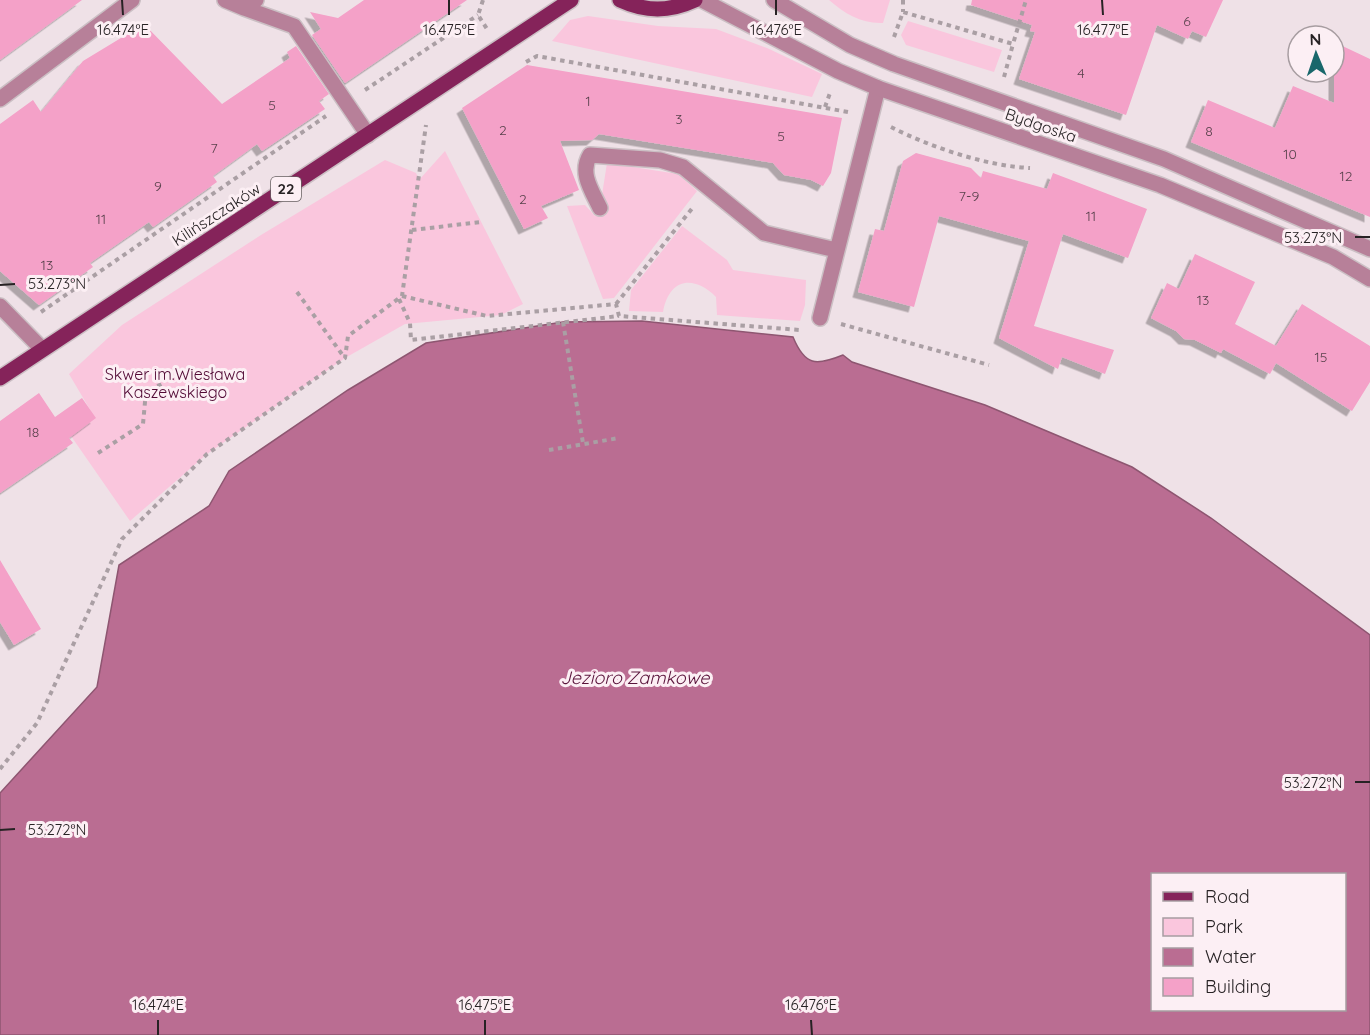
<svg xmlns="http://www.w3.org/2000/svg" width="1370" height="1035" font-family="Quicksand,sans-serif">
	<style>
		.green { fill: #fac6dd }
		.water { fill: #ba6d92; stroke: #8e5671; stroke-width: 1.5; fill-rule: evenodd }
		.building { fill: #f4a1c8; filter: url(#shadow) }
		.lines { fill: none; stroke-linecap: round; stroke-linejoin: round }
		.service-casing { stroke: #cbbfc4; stroke-width: 18 }
		.tertiary-casing { stroke: #cbbfc4; stroke-width: 18 }
		.primary-casing { stroke: #cbbfc4; stroke-width: 18 }
		.path { stroke: #aa9fa4; stroke-width: 4; stroke-dasharray: 4.5 4.5; stroke-linecap: butt }
		.service { stroke: #b78099; stroke-width: 15 }
		.tertiary { stroke: #b78099; stroke-width: 15 }
		.primary { stroke: #85235a; stroke-width: 15 }
		.ticks { fill: none; stroke: #272224; stroke-width: 2 }
		.labels { text-anchor: middle; stroke-width: 6; stroke-linejoin: round; paint-order: stroke }
		.number-label { font-size: 14px; fill: #5a424d }
		.shield { fill: #fceff4; stroke: #676062; stroke-width: 1.5 }
		.shield-label { font-size: 15px; font-weight: bold; fill: #272224 }
		.street-label { font-size: 16px; fill: #272224; stroke: #fceff4 }
		.park-label { font-size: 16px; fill: #520a35; stroke: #fceff4 }
		.water-label { font-size: 18px; font-style: italic; fill: #59123a; stroke: #fceff4 }
		.ticks-label { font-size: 15px; text-anchor: middle; fill: #272224; stroke: #fceff4; stroke-width: 6; stroke-linejoin: round; paint-order: stroke }
	</style>
	<defs>
		<filter id="shadow"><feDropShadow dx="-5.5" dy="5.5" stdDeviation="0" flood-color="#0004"/></filter>
	</defs>
	<rect width="100%" height="100%" fill="#efe1e7"/>
	<path class="green" d="M829 0H890L883 23C862 24 845 14 829 0Z
		M588 16 658 26 716 29 767 48 822 74 812 97 552 41 570 20Z
		M908 21 1002 50 994 72 906 45 901 35Z
		M445 151 523 304 501 315 405 324 345 358 207 454 130 521 71 436 95 418 69 374 122 325 261 235 385 160 416 173 419 180Z
		M607 163 678 174 697 191 614 298 603 299 567 206 585 205 595 216 608 210 602 195Z
		M682 226 727 260 733 270 806 280 805 305 800 321 717 315 716 297C693 274 669 279 663 312L629 311 631 290Z"/>
	<path class="water" d="M642 321 793 337C805 366 816 366 843 355L852 362 985 405 1132 467 1211 518 1370 635V1035H0V793L97 687 119 565 209 506 229 471 348 390 426 343 563 322ZM1152 874H1344V1010H1152Z"/>
	<path class="building" d="M0 0H82L0 60Z
		M364 0H467L345 83 312 35 321 29 310 12 338 18Z
		M972 0H1223L1206 37 1192 31 1188 39 1157 25 1126 115 1019 79 1035 32 1030 31 1032 25 971 5Z
		M144 24 222 104 290 58 287 52 296 46 329 94 319 101 325 109 262 151 257 144 213 176 217 182 153 227 149 222 90 263 93 267 39 305 0 271V124L33 100 41 112 83 61Z
		M1334 42 1370 59V217L1191 142 1208 100 1275 128 1293 86 1334 103Z
		M527 65 842 118 831 173 823 186 811 180 784 175 773 163 721 154 599 134 592 140 560 141 579 190 541 206 548 218 524 229 462 108Z
		M916 153 971 168 981 178 983 171 1047 189 1053 173 1147 209 1128 258 1063 234 1034 326 1114 350 1105 374 1062 357 1058 369 999 338 1029 241 939 216 914 307 858 292 875 229 884 231 903 161Z
		M1195 254 1255 282 1235 324 1276 346 1302 304 1370 346V382L1352 411 1276 363 1270 374 1223 349 1221 353 1195 340 1184 339 1176 331 1151 318 1167 283 1179 289Z
		M39 393 55 417 82 398 96 418 69 438 73 443 0 493V421Z
		M0 560 41 629 14 645 0 622Z"/>
	<g class="lines">
		<g class="service-casing">
			<path id="service" d="M225 0 244 8 256 0
				M244 8 294 26 368 135
				M0 99 132 0
				M600 208C592 191 579 173 590 155L660 160 683 167 764 233 836 250
				M0 306 42 349
				M820 318 878 88"/>
		</g>
		<g class="tertiary-casing">
			<path id="tertiary" d="M702 0 838 71 878 88 1160 185 1333 257 1370 279
				M774 0 850 45 894 64 1164 159 1370 249"/>
		</g>
		<g class="primary-casing">
			<path id="primary" d="M620 0C646 12 669 12 695 0
				M0 378 571 0"/>
		</g>
		<path class="path" d="M483 0 478 15 487 29
			M903 0V12
			M894 37 903 12 1013 44 1026 0
			M526 62 537 56 848 112
			M1004 77 1013 44
			M365 90 478 15
			M825 107 830 93
			M891 127C930 147 986 166 1030 168
			M412 230 481 222
			M297 292 344 357
			M402 296 487 316 616 304 619 316 800 330
			M399 299 410 323 411 340 619 316
			M616 304 694 206
			M41 312 326 116
			M563 322 583 443
			M841 324 989 365
			M549 450 619 438
			M98 453 143 424 146 391 162 384
			M0 769 37 723 122 539 207 454 345 358 348 336 402 296 426 125"/>
		<use href="#service" class="service"/>
		<use href="#tertiary" class="tertiary"/>
		<use href="#primary" class="primary"/>
	</g>
	<path class="ticks" d="M122 0 123 15M449 0V15M776 0V15M1102 0 1103 15M1355 237H1370M0 285 15 284M1355 782H1370M0 830 15 829M158 1020V1035M485 1020V1035M811 1020 812 1035"/>
	<g class="labels">
		<g class="number-label">
			<text x="1187" y="26">6</text>
			<text x="1081" y="78">4</text>
			<text x="588" y="106">1</text>
			<text x="272" y="110">5</text>
			<text x="679" y="124">3</text>
			<text x="503" y="135">2</text>
			<text x="1209" y="136">8</text>
			<text x="781" y="141">5</text>
			<text x="214" y="153">7</text>
			<text x="1290" y="159">10</text>
			<text x="1346" y="181">12</text>
			<text x="158" y="191">9</text>
			<text x="969" y="201">7-9</text>
			<text x="523" y="204">2</text>
			<text x="1091" y="221">11</text>
			<text x="101" y="224">11</text>
			<text x="47" y="270">13</text>
			<text x="1203" y="305">13</text>
			<text x="1321" y="362">15</text>
			<text x="33" y="437">18</text>
		</g>
		<rect class="shield" x="271" y="177" width="30" height="24" rx="4.5"/>
		<g class="shield-label">
			<text x="286" y="194">22</text>
		</g>
		<g class="street-label">
			<text transform="translate(1041 125) rotate(19)" y="6">Bydgoska</text>
			<text transform="translate(216 214) rotate(-33)" y="6">Kilińszczaków</text>
		</g>
		<g class="park-label">
			<text x="175" y="380">Skwer im.Wiesława<tspan x="175" dy="18">Kaszewskiego</tspan></text>
		</g>
		<g class="water-label">
			<text x="635" y="684">Jezioro Zamkowe</text>
		</g>
	</g>
	<g class="ticks-label">
		<text x="123" y="35">16.474°E</text>
		<text x="449" y="35">16.475°E</text>
		<text x="776" y="35">16.476°E</text>
		<text x="1103" y="35">16.477°E</text>
		<text x="1313" y="243">53.273°N</text>
		<text x="57" y="289">53.273°N</text>
		<text x="1313" y="788">53.272°N</text>
		<text x="57" y="835">53.272°N</text>
		<text x="158" y="1010">16.474°E</text>
		<text x="485" y="1010">16.475°E</text>
		<text x="811" y="1010">16.476°E</text>
	</g>
	<rect x="1151" y="873" width="195" height="138" fill="#fceff4" stroke="#a79da1" stroke-width="1.5"/>
	<rect x="1163" y="892" width="30" height="9" fill="#85235a" stroke="#a79da1" stroke-width="1.5"/>
	<text x="1205" y="903" font-size="18" fill="#272224">Road</text>
	<rect x="1163" y="918" width="30" height="18" fill="#fac6dd" stroke="#a79da1" stroke-width="1.5"/>
	<text x="1205" y="933" font-size="18" fill="#272224">Park</text>
	<rect x="1163" y="948" width="30" height="18" fill="#ba6d92" stroke="#a79da1" stroke-width="1.5"/>
	<text x="1205" y="963" font-size="18" fill="#272224">Water</text>
	<rect x="1163" y="978" width="30" height="18" fill="#f4a1c8" stroke="#a79da1" stroke-width="1.5"/>
	<text x="1205" y="993" font-size="18" fill="#272224">Building</text>
	<g transform="translate(1316 54) rotate(358)"><circle r="28" fill="#fceff4" stroke="#a79da1" stroke-width="1.5"/>
	<path d="M0-4.5L10 22L0 15L-10 22Z" fill="#19676b"/>
	<text y="-9" font-size="16" font-weight="bold" text-anchor="middle" fill="#272224">N</text>
	</g>
</svg>
